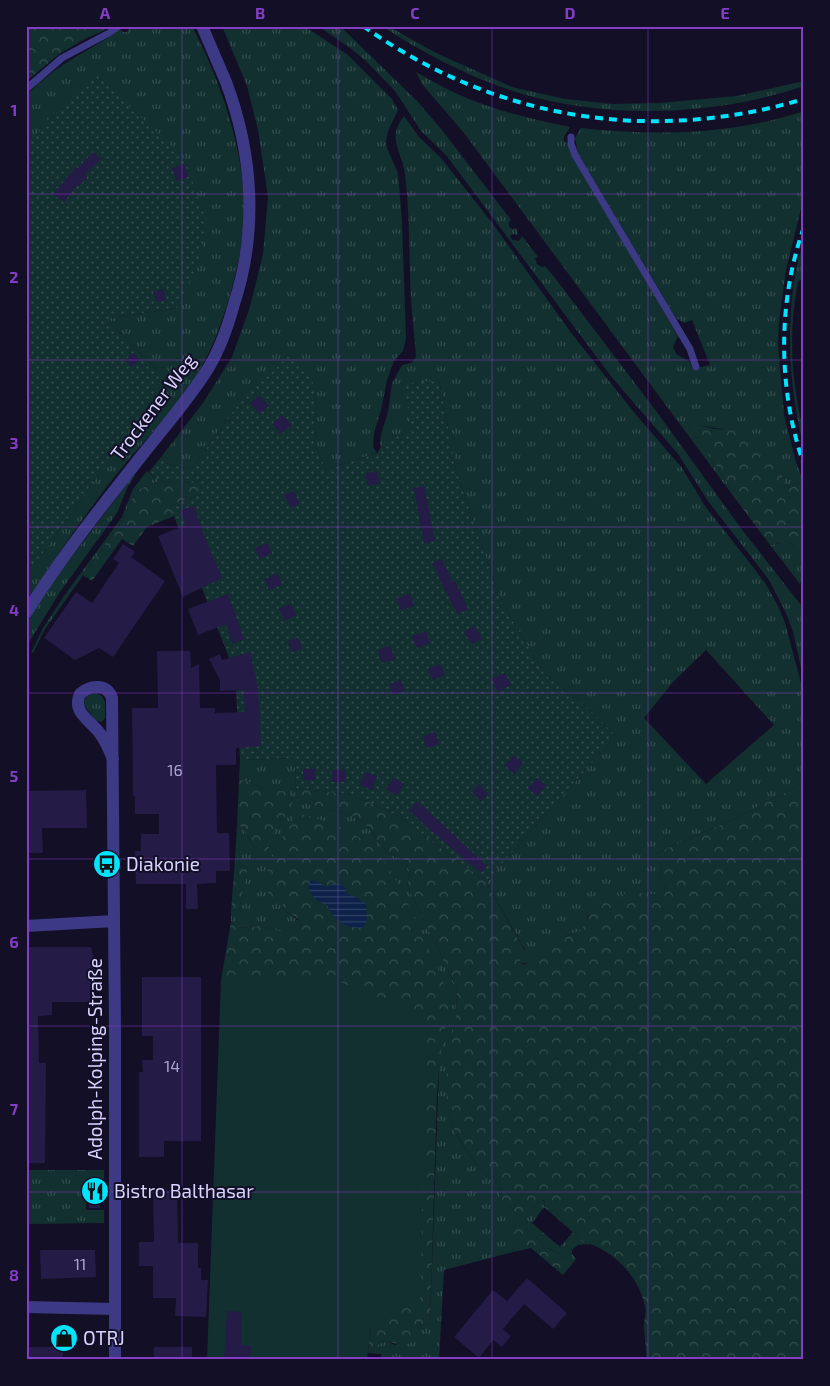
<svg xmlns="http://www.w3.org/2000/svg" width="830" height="1386" font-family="'Exo 2',sans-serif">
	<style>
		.grass { fill: url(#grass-tufts); fill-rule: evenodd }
		.forest { fill: url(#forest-crowns); fill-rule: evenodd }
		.park { fill: #12302f }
		.garden { fill: url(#garden-dots) }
		.water { fill: url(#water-rules) }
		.building { fill: #241b47 }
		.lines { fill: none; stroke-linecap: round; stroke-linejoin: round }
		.service { stroke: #3d3a85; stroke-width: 7 }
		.minor { stroke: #3d3a85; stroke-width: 12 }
		.rail { stroke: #00e5ff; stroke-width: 4; stroke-dasharray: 8 6; stroke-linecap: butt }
		.grid { fill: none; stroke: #843dc5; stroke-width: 1; stroke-opacity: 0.55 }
		.labels { text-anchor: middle; stroke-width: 4; stroke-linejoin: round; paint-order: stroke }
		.number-label { font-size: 16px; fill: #aca6d1 }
		.street-label { font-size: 19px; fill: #d9d4ff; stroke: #130f26 }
		.poi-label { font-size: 19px; fill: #d9d4ff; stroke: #130f26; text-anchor: start }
		.neatline { fill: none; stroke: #843dc5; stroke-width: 2 }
		.grid-label { font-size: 16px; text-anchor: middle; font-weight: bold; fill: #843dc5 }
	</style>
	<defs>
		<pattern id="grass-tufts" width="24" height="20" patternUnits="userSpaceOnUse" patternTransform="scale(1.25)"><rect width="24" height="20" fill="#12302f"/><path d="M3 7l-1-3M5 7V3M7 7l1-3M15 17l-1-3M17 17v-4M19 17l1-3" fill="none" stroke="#344d4e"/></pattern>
		<pattern id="forest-crowns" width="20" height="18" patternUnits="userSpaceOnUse" patternTransform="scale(1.25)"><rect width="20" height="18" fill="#12302f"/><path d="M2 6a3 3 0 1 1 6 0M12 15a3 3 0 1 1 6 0" fill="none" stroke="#344d4e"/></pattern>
		<pattern id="garden-dots" width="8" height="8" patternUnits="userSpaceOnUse" patternTransform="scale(1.25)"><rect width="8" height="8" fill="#12302f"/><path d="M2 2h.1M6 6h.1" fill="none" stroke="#344d4e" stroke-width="1.8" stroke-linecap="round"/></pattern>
		<pattern id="water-rules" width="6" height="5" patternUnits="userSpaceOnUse" patternTransform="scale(1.25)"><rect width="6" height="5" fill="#0c2248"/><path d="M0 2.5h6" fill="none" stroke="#2f4163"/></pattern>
	</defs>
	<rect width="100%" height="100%" fill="#130f26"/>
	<path class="grass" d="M130 26H192C221 83 245 150 244 214 243 243 237 271 229 299 222 321 215 342 204 362 185 399 155 429 128 460 91 505 59 553 26 601V577L97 477 157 370 111 324 110 318 177 308 31 144 26 149V95C40 82 53 71 69 61 86 50 104 42 120 29L123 32H127Z
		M222 26H304L348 55 392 99 398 110 388 131 386 141 387 148 398 173 402 222 406 338 403 351 394 361 387 380 381 410 374 433 373 447 377 453 326 469 315 446 316 391 237 405 191 470 166 463 161 457 203 403 232 357 250 307 263 254 268 197 258 130 247 86Z
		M318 26H340L418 102 442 130 511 220 509 222V227L513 229 516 228 518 235 512 234 510 236 512 240 519 241 522 236 538 257 535 258 537 264 542 267 545 266 555 278 659 415 740 527 804 609 803 676 793 632 786 613 769 580 708 501 678 454 610 375 446 155 421 131 395 91 367 62 350 48Z
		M382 26H388L436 53 512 87 565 99 613 104 659 103 737 96 804 81V86C716 116 608 120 519 93 471 78 424 54 382 26Z
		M416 72C435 83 454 93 474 101 505 113 538 120 570 127L564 137V141L570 145 572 155 678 336 673 347 676 354 690 362 693 369 710 365 692 320 684 323 676 318 578 153 575 138 581 128C656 136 732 135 804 111V196L786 270 779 321 778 345 784 415 796 462 804 484 798 483 790 488 784 485 782 474 761 461 733 428C716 432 704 422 689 427L727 482 731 493 464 133 422 84Z
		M404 116 419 137 442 159 452 172 493 224 572 334 632 410 682 468 705 506 753 567 767 586 779 608 785 623 804 694V783L736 818 657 853 662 867 659 878 666 887 658 894 653 895 630 893 588 915 581 931C575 933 567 935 562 938 549 946 537 970 519 962L525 950 486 882 616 736 579 700 545 675 500 599 456 470 439 380 413 432 387 439 382 448 380 444 381 434 388 412 392 383 402 365 411 363 416 357C414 329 410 301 410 273 409 240 409 207 405 174 402 150 386 139 404 116ZM706 650 774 725 706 784 644 718 673 682Z
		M804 245V279L798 281C791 318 790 355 796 393 798 411 804 429 804 447 790 393 786 337 794 282 796 270 798 255 804 245Z
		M147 471 159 481 135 491 123 519 45 629 33 653H31L43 628 64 596 122 517 133 489Z
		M134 475 135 476 128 486 117 513 60 592 29 642 26 641V624L51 584Z
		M789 542C797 546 797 556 804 562V577L800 584 770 545Z
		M96 693 102 696 105 702V718L102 722 95 720 84 705C84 697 88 695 96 693Z
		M295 758 296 788 299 797C316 810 338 809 356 818 371 825 377 844 390 854 394 857 400 858 405 860L410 873 407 885 456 987C461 1035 432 1086 456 1133 460 1141 476 1165 482 1171 488 1177 493 1173 501 1183 497 1199 501 1200 513 1210 517 1213 520 1218 524 1222L537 1203 542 1200 545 1202 544 1207 532 1223 560 1247 573 1232 580 1241 590 1244 578 1245 572 1250V1254L576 1259 573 1263 553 1250 544 1247 535 1235 510 1230 513 1252 444 1270 439 1360H382L381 1354 368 1353 377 1345 386 1341 395 1345 417 1338 419 1326 430 1323 439 1068 282 901 284 910 302 923 298 931H278L260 926 238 928 231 922V911L239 910 248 868 235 860 237 825 244 828 252 844 262 852 277 823 284 819 292 808V800L288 791H264L257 785 239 779 240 760Z
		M26 1170H104V1179H86V1210H104V1223L26 1224Z"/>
	<path class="forest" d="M31 26H113L83 40 59 54 28 80H26V30Z
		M695 425C703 425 710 429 718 429 724 430 729 428 735 428 748 428 758 449 761 461L776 464 782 474 784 485 790 488 798 483 804 484 802 500 804 506V562C785 546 805 539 770 545L731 493 727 482 689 427Z
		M159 481 198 483V495L170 506 174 516 147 527 133 546 122 539 92 581 83 575 123 519 135 491Z
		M239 779 257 785 264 791H288L292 800V808L284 819 277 823 268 850 262 852 252 844 244 828 237 825Z
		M804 783V1360H646C647 1348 644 1337 644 1325 644 1319 647 1312 645 1306 638 1274 611 1248 580 1241L573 1232 544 1207 545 1202 543 1200 537 1203 524 1223C520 1218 517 1213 513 1210 501 1200 497 1200 501 1183 493 1173 488 1177 482 1171 476 1165 461 1142 456 1133 431 1084 461 1037 456 987L407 885 410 873 405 860C400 858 394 857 390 854 377 844 371 825 356 818 338 809 316 810 298 797L296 788 354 795 398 816 486 882 525 951 519 962 524 965 535 961 561 938 581 931C589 912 594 904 615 898 619 896 625 893 630 893 646 891 651 901 666 887L659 878 662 867 657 853 736 818Z
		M298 814C309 815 318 819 328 822 387 842 400 887 424 939 433 959 445 980 449 1003L439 1068 437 1095 430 1323 419 1326C419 1329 419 1335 417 1338 412 1347 394 1344 386 1341L377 1345 368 1353 371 1325 221 980 231 922 238 928 260 926 278 931H298L302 924 297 918 284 910 282 901H272C270 896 267 891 266 886 263 869 286 827 298 814ZM318 882 326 887 333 884 343 885 348 894 356 897 327 905 317 903Z
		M235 860 248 868 239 910 231 911Z
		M513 1226 524 1229 535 1235 544 1247 553 1250 573 1263 563 1275 531 1248 513 1252 509 1230Z"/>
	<path class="park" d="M221 980 340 982 427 1017 420 1299 371 1325 367 1360H207Z"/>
	<path class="garden" d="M98 76 185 159 207 224 199 262 177 308 110 318 111 324 157 370 161 381 97 477 26 577V149L54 112Z
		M291 354 306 367 316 391 315 446 326 469 377 453 387 439 412 432 404 384 439 380 456 470 500 599 545 675 579 700 616 736 486 882 398 816 354 795 296 788 295 758 240 760 235 673 170 506 198 495V483L159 481 149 472 161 457 166 463 191 470 237 405Z"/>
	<path class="water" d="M311 880 318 882 326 887 333 884 343 885 348 894 356 897 366 904 367 921 363 928C344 928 335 921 327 905 315 902 312 897 308 886Z"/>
	<path class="building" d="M93 152 101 159 85 175 87 177 79 186 77 185 64 202 53 194 76 167 78 168Z
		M184 164 188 177 176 181 172 168Z
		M163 289 166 300 157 302 153 292Z
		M133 353 140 359 132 367 125 360Z
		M259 395 269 406 259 414 250 403Z
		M282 415 291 425 281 434 272 424Z
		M377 471 380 483 368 486 365 474Z
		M424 486 435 541 424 543 414 488Z
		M294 491 299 504 290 508 285 495Z
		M194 506 204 535 222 578 183 597 158 536 186 525 181 510Z
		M267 543 272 553 260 559 255 548Z
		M123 544 135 552 131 557 165 581 113 657 99 648 75 660 44 638 76 592 92 603 119 563 113 559Z
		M442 559 452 582 455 581 468 609 458 614 455 608H454L432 563Z
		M278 574 282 585 269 590 265 579Z
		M228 594 244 639 232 644 226 624 198 635 188 609Z
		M410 594 414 606 401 610 397 598Z
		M291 604 296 615 285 621 279 609Z
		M474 626 482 638 472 644 464 632Z
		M426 631 430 643 417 648 412 636Z
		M298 638 302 649 292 652 288 641Z
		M390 646 395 659 382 663 378 650Z
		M157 651H190L191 668 199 664 200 708H215V713L245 712 244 690 220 691V680L209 659 220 654 222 660 250 652 258 689 261 746 236 748V765H216L217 833H229L230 871H216V883L197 884 198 909H186V884H136L135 851H141V834H159V814H135V796H133L132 708H158Z
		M440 664 445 675 433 680 428 669Z
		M505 673 511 685 498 692 492 679Z
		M401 680 405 691 393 695 390 684Z
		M435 732 439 744 426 748 423 736Z
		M514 755 523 763 514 774 505 765Z
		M303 769H315V780H303Z
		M332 770H345L346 782H332Z
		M365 772 377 776 372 790 360 785Z
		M393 778 404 784 397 796 386 789Z
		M537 778 546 785 537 796 528 788Z
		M479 784 488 794 481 801 472 792Z
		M86 790 87 828H42L43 853H29L26 791Z
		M417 801 487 866 481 873 429 829 409 810Z
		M26 947H91L96 966H98V988H93V1002H52V1015L38 1016 39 1063H46L45 1163H26Z
		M142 977H201V1141H164V1157H139V1072H143L142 1060H153V1036H142Z
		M89 1183H100V1208H89Z
		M177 1190 178 1243H198V1268H201V1280H208L206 1317 175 1316 176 1298H153V1266H139V1242H154L153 1191Z
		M40 1250H95L96 1277 41 1279Z
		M527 1278 567 1313 553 1329 524 1304 503 1329 511 1336 502 1347 493 1340 479 1358 454 1337 493 1290 507 1301Z
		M227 1311 242 1312 241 1345 251 1346 250 1360H224Z
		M26 1347H63V1360H26Z
		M154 1347H192V1360H162V1358L154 1357Z"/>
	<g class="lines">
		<path class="service" d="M26 89 62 58 109 33 119 26
			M571 137V144L575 155 690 349 696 367"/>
		<path class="minor" d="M26 613C61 557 102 506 143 454 165 426 190 398 209 367 221 347 228 326 234 304 258 231 253 154 226 82 218 63 210 45 202 26
			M113 759C109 749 105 739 98 731 88 719 72 711 80 694 90 685 107 683 112 698 115 919 116 1139 115 1360
			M26 926 114 921
			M26 1307 115 1309"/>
		<path class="rail" d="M363 26C494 119 649 145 804 99
			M804 227C777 303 778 390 804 465"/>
	</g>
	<path class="grid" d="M182 26V1360M338 26V1360M492 26V1360M648 26V1360M26 194H804M26 360H804M26 527H804M26 693H804M26 859H804M26 1026H804M26 1192H804"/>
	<defs>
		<g id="bus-disc" transform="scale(1.4375)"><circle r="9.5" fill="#00e5ff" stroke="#130f26"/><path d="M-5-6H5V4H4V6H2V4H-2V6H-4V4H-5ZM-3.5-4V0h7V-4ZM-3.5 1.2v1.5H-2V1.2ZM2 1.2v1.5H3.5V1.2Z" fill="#111"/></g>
		<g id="restaurant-disc" transform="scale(1.4375)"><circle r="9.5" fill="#00e5ff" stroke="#130f26"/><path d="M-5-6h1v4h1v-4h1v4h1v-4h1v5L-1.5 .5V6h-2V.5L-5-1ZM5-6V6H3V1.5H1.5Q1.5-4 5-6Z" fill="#111"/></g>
		<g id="shop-disc" transform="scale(1.4375)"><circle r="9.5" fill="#00e5ff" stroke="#130f26"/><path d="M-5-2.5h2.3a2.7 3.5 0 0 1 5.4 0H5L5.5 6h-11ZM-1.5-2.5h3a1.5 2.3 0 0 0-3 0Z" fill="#111"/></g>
	</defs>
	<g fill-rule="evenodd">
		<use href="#bus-disc" x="107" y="864"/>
		<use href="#restaurant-disc" x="95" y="1191"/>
		<use href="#shop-disc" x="64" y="1338"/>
	</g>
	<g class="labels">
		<g class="number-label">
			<text x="175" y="776">16</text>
			<text x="172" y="1072">14</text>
			<text x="80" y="1270">11</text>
		</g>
		<g class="street-label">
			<text transform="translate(153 407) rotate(-53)" y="7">Trockener Weg</text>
			<text transform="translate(95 1059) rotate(-90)" y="7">Adolph-Kolping-Straße</text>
		</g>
		<g class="poi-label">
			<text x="126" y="871">Diakonie</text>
			<text x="114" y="1198">Bistro Balthasar</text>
			<text x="83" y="1345">OTRJ</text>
		</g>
	</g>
	<rect width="830" height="1386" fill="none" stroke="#130f26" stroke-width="55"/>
	<rect x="28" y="28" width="774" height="1330" class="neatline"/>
	<g class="grid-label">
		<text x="105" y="19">A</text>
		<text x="260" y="19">B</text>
		<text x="415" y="19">C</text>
		<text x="570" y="19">D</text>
		<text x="725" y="19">E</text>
		<text x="14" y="116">1</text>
		<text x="14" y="283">2</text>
		<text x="14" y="449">3</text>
		<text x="14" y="616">4</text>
		<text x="14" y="782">5</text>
		<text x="14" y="948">6</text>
		<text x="14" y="1115">7</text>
		<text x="14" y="1281">8</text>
	</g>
</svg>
